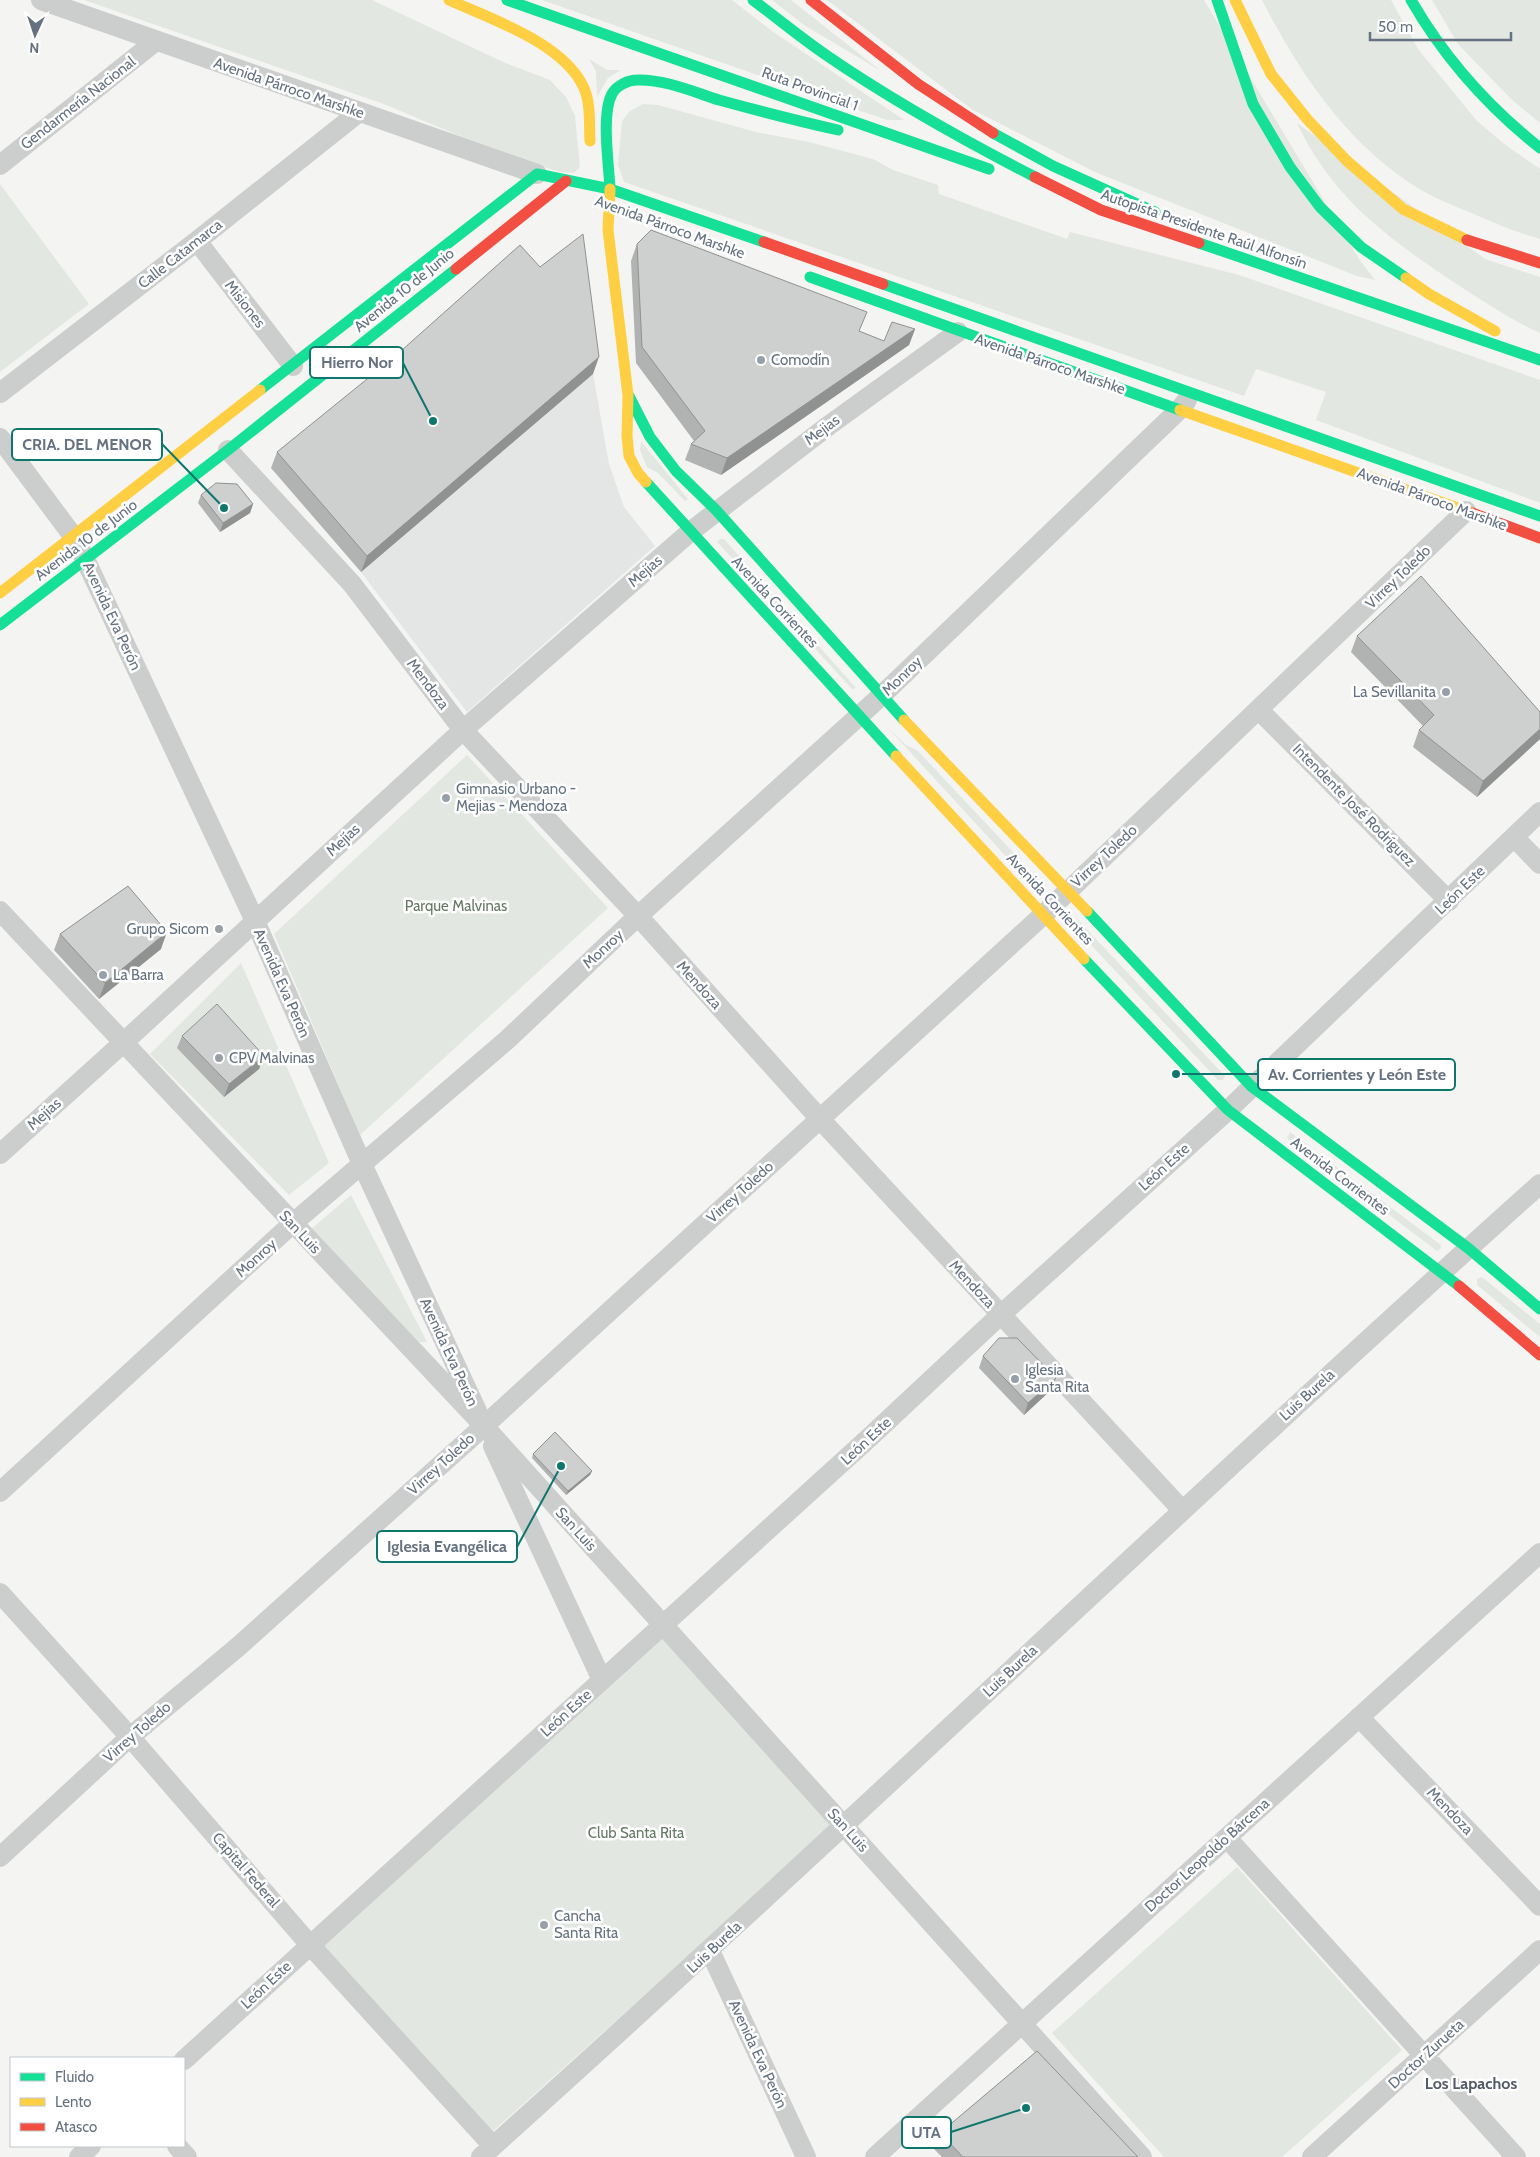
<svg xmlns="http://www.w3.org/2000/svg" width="1540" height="2157" font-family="Cabin,sans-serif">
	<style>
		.built { fill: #e4e5e5 }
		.green { fill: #e3e7e1 }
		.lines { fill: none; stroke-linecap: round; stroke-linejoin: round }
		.street { stroke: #cccdcd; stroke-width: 20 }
		.fast { stroke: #16e098; stroke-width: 11 }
		.slow { stroke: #ffcf43; stroke-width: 11 }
		.jam { stroke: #f24e42; stroke-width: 11 }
		.wall { fill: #b1b2b2 }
		.shaded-wall { fill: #909191 }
		.building { fill: #cecfcf; stroke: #909191 }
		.poi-dot { fill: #97a0a9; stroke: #fff; stroke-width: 2 }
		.labels { text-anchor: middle; stroke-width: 5; stroke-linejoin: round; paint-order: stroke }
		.street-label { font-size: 15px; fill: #657281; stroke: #fff }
		.poi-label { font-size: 15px; fill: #657281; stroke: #fff; text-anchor: start }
		.park-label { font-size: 15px; fill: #657964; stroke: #fff }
		.neighbourhood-label { font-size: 16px; font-weight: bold; fill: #535c67; stroke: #fff }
		.leader { fill: none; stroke: #0f766e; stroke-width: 2 }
		.callout-dot { fill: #0f766e; stroke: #fff; stroke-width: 2 }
		.callout { fill: #fff; stroke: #0f766e; stroke-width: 2 }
		.callout-label { font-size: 16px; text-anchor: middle; font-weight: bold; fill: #657281 }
	</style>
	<rect width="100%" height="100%" fill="#f4f4f2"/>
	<path class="built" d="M593 374 609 464 624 507 655 546 467 712 361 572Z"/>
	<path class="green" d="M84 0H372L503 62 550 80 566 97 575 116 580 167 574 173 560 172 495 151 384 104Z
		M542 0H732L772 31 904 120H887Z
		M772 0H791L881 71 804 25Z
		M827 0H1204L1359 259 1375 280 1357 276 1097 173 973 110Z
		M1262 0H1391L1418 49 1477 121 1503 143 1540 169V239C1518 233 1497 224 1476 215 1458 207 1438 200 1421 190 1348 146 1300 74 1262 0Z
		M1432 0H1540V123L1511 99 1458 44Z
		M589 59 607 70H621L608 78 597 97 596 71Z
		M643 104 658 105 756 132 809 142 873 159 893 170 938 185 939 194 1067 239 1070 232 1239 275 1540 380V503L1316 420 1326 392 1256 369 1244 396 624 182 618 165 622 121 630 111Z
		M1297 123 1485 259 1540 277V333C1509 319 1480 299 1452 281 1385 236 1332 197 1297 123Z
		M0 184 89 304 0 372Z
		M641 441 688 499 685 501 658 473 647 467 640 450Z
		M720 539H724L856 688 852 689 717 542Z
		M888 728 906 745 917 750 1040 881 1038 886 1034 887Z
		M467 755 608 908 360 1135 274 934Z
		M1077 919 1225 1076 1223 1080H1218L1075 928 1073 924Z
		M241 963 329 1163 289 1195 150 1054Z
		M1290 1132 1441 1245 1440 1249 1437 1251 1287 1138Z
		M351 1195 427 1342H419L310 1230Z
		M1482 1277 1540 1324V1337L1477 1285V1279Z
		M663 1639 833 1826 492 2132 318 1952Z
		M1237 1867 1402 2050 1282 2157H1164L1052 2033Z"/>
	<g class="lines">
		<path class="street" d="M41 0 537 174
			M0 165 156 41
			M197 241 293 366
			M0 393 197 241 358 113
			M0 438 73 536 85 559 255 921 362 1164 477 1411
			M228 450 352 584 463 730 638 916 820 1119 1182 1510
			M1259 710 1449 901
			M1514 837 1540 864
			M0 911 484 1426 1142 2157
			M0 1154 123 1043 463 730 690 532 828 426 958 332
			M493 1446 602 1680
			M0 1492 292 1224 508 1039 638 916 881 696 1180 409 1187 400
			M0 1593 130 1737 310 1945 493 2146
			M1359 1717 1540 1906
			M1227 1838 1516 2157
			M0 1857 130 1737 239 1646 484 1426 1043 915 1466 511
			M710 1951 806 2157
			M184 2060 871 1436 995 1320 1228 1110 1540 812
			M177 2146 187 2157
			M79 2157 91 2146
			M481 2157C838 1837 1183 1504 1540 1184
			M875 2157 1540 1553
			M1312 2157 1540 1950"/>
		<path class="fast" d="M507 0 989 169
			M753 0C777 18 801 38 826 55 893 101 963 140 1035 177
			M1217 0 1253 104 1290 167 1320 207 1361 247 1406 278
			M1411 0C1445 59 1487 106 1540 148
			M993 133 1053 166 1155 212
			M610 189C609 165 601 114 612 94 616 86 628 80 637 80 664 79 694 92 719 100 759 111 798 121 838 130
			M1199 243 1540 360
			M810 277 1180 410
			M883 284 1540 516
			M260 390 537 174 610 189 764 242
			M629 396 650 437 676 471 716 510 904 720
			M646 482 896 756
			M0 625 228 450 456 269
			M1087 911 1251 1086 1468 1248 1540 1309
			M1084 959 1228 1110 1459 1286"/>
		<path class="slow" d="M449 0C491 19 564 43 584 88 591 104 589 124 590 141
			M1235 0 1271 74 1307 119 1347 161 1403 209 1467 240
			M610 189 608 230 628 395 627 436 629 456 638 473 646 482
			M1406 278 1429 294 1495 331
			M1180 410 1472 513
			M0 593 260 390
			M904 720 1087 911
			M896 756 1084 959"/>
		<path class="jam" d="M811 0 918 84 993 133
			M1035 177 1101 210 1199 243
			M1467 240 1540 263
			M764 242 883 284
			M456 269 566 181
			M1472 513 1540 538
			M1459 1286 1540 1355"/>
	</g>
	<path class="wall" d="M637 244 884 341 915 329 909 345 721 475 685 460 691 444 694 441 636 363 631 261Z
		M540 267 593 374 361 572 271 468 277 452Z
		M201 495 253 504 250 513 220 532 198 503Z
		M1357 636 1540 712V739L1477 797 1413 747 1419 730 1423 726 1351 652Z
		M60 934 161 949 99 999 54 950Z
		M182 1036 264 1056 259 1069 224 1097 177 1048Z
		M983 1356 1051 1390 1024 1415 979 1368Z
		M533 1454 592 1471 590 1475 566 1495 532 1458Z
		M940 2133 1138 2157H942L934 2149Z"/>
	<path class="shaded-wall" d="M915 329 909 345 721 475 727 458Z
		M599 357 593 374 361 572 367 556Z
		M253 504 250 513 220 532 223 523Z
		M1540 729V739L1477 797 1483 781Z
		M167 932 161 949 99 999 105 983Z
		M264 1056 259 1069 224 1097 229 1084Z
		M1056 1378 1051 1390 1024 1415 1028 1403Z
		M592 1471 590 1475 566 1495 568 1491Z"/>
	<path class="building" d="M651 230 867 312 859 331 884 341 892 322 915 329 727 458 691 444 705 431 642 347 637 244Z
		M583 234 599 357 367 556 277 452 393 358 520 245 540 267Z
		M216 483 237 484 253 504 223 523 201 495Z
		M1421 576 1540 712V729L1483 781 1419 730 1434 715 1357 636Z
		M128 886 167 932 105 983 60 934Z
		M217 1004 264 1056 229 1084 182 1036Z
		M999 1338H1017L1056 1378 1028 1403 983 1356Z
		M555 1432 592 1471 568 1491 533 1454Z
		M1037 2051 1138 2157H963L940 2133Z"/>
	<g class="poi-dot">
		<circle cx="761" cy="360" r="5"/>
		<circle cx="1446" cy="692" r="5"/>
		<circle cx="446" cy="798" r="5"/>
		<circle cx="219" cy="929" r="5"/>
		<circle cx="103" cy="975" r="5"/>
		<circle cx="219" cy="1058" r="5"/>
		<circle cx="1015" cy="1379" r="5"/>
		<circle cx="544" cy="1925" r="5"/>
	</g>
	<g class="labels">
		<g class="street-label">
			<text transform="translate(289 88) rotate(19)" y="5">Avenida Párroco Marshke</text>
			<text transform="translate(810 89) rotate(20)" y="5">Ruta Provincial 1</text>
			<text transform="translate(78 103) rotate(-38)" y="5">Gendarmería Nacional</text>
			<text transform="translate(670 227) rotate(20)" y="5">Avenida Párroco Marshke</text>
			<text transform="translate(1204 229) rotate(19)" y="5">Autopista Presidente Raúl Alfonsín</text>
			<text transform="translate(180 254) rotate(-38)" y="5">Calle Catamarca</text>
			<text transform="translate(404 290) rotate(-39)" y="5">Avenida 10 de Junio</text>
			<text transform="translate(245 304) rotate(52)" y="5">Misiones</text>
			<text transform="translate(1050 364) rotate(19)" y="5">Avenida Párroco Marshke</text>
			<text transform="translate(822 430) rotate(-37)" y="5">Mejias</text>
			<text transform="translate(1432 499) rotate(20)" y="5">Avenida Párroco Marshke</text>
			<text transform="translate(86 540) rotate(-37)" y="5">Avenida 10 de Junio</text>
			<text transform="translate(645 571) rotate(-41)" y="5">Mejías</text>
			<text transform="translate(1398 577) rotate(-44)" y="5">Virrey Toledo</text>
			<text transform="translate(775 602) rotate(47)" y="5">Avenida Corrientes</text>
			<text transform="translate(112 616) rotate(65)" y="5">Avenida Eva Perón</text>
			<text transform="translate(902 676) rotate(-44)" y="5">Monroy</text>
			<text transform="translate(428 684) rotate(53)" y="5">Mendoza</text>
			<text transform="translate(1354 805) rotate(45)" y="5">Intendente José Rodríguez</text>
			<text transform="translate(343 840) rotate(-43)" y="5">Mejías</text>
			<text transform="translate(1104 856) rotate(-43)" y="5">Virrey Toledo</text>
			<text transform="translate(1460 890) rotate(-44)" y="5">León Este</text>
			<text transform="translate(1050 899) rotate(47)" y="5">Avenida Corrientes</text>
			<text transform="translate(603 949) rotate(-43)" y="5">Monroy</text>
			<text transform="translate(282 983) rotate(66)" y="5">Avenida Eva Perón</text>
			<text transform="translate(699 985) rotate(48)" y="5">Mendoza</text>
			<text transform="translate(44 1114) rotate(-42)" y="5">Mejías</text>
			<text transform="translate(1164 1167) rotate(-42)" y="5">León Este</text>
			<text transform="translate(1340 1176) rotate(37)" y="5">Avenida Corrientes</text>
			<text transform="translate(740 1192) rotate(-42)" y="5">Virrey Toledo</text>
			<text transform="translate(300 1232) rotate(47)" y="5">San Luis</text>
			<text transform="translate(256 1258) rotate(-42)" y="5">Monroy</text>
			<text transform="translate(972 1284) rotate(47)" y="5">Mendoza</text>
			<text transform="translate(449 1352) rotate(65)" y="5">Avenida Eva Perón</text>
			<text transform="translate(1307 1395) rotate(-42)" y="5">Luis Burela</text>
			<text transform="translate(866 1441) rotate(-43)" y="5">León Este</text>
			<text transform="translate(441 1464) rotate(-42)" y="5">Virrey Toledo</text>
			<text transform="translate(576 1529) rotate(48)" y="5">San Luis</text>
			<text transform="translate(1010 1671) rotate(-43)" y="5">Luis Burela</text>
			<text transform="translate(566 1713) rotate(-42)" y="5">León Este</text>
			<text transform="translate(137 1732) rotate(-41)" y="5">Virrey Toledo</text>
			<text transform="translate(1450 1811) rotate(46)" y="5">Mendoza</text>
			<text transform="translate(848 1830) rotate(48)" y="5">San Luis</text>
			<text transform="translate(1207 1855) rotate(-42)" y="5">Doctor Leopoldo Bárcena</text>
			<text transform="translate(246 1870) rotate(49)" y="5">Capital Federal</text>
			<text transform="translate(714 1947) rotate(-43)" y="5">Luis Burela</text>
			<text transform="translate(266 1985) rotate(-43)" y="5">León Este</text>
			<text transform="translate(758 2054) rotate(65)" y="5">Avenida Eva Perón</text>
			<text transform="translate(1426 2054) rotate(-42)" y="5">Doctor Zurueta</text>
		</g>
		<g class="poi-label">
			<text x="771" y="365">Comodín</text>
			<text x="1436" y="697" text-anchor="end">La Sevillanita</text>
			<text x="456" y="794">Gimnasio Urbano -<tspan x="456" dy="17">Mejias - Mendoza</tspan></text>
			<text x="209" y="934" text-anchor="end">Grupo Sicom</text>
			<text x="113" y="980">La Barra</text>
			<text x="229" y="1063">CPV Malvinas</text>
			<text x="1025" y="1375">Iglesia<tspan x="1025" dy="17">Santa Rita</tspan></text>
			<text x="554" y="1921">Cancha<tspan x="554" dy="17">Santa Rita</tspan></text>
		</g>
		<g class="park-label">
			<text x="456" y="911">Parque Malvinas</text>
			<text x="636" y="1838">Club Santa Rita</text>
		</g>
		<g class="neighbourhood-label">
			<text x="1471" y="2089">Los Lapachos</text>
		</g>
	</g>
	<path class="leader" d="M433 421L403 363M224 508L162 444M1176 1074L1258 1074M561 1466L517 1547M1026 2108L951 2132"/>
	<g class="callout-dot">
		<circle cx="433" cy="421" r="5"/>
		<circle cx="224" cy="508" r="5"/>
		<circle cx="1176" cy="1074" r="5"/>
		<circle cx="561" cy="1466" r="5"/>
		<circle cx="1026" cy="2108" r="5"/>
	</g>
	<g class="callout">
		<rect x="310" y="347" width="93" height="31" rx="5"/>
		<rect x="12" y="429" width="150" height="31" rx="5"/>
		<rect x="1258" y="1059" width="197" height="31" rx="5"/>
		<rect x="377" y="1531" width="140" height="31" rx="5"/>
		<rect x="902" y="2117" width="49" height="31" rx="5"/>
	</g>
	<g class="callout-label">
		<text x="357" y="368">Hierro Nor</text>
		<text x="87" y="450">CRIA. DEL MENOR</text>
		<text x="1357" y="1080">Av. Corrientes y León Este</text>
		<text x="447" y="1552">Iglesia Evangélica</text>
		<text x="926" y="2138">UTA</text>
	</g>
	<rect x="10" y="2057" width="175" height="90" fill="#ffffff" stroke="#c1c7cd"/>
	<rect x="20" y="2073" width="25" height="8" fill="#16e098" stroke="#c1c7cd"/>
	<text x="55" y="2082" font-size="15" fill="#657281">Fluido</text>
	<rect x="20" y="2098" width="25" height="8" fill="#ffcf43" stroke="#c1c7cd"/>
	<text x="55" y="2107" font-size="15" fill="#657281">Lento</text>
	<rect x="20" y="2123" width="25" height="8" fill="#f24e42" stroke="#c1c7cd"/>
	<text x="55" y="2132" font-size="15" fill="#657281">Atasco</text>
	<g transform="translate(35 35) rotate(183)" stroke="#ffffff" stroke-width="4" paint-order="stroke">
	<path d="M0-4L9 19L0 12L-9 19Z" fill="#657281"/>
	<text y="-8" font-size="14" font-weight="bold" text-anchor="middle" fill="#657281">N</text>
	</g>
	<path d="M1370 32v8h141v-8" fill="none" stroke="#657281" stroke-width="2.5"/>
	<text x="1378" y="32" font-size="15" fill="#657281" stroke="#ffffff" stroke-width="4" paint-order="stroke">50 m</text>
</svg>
